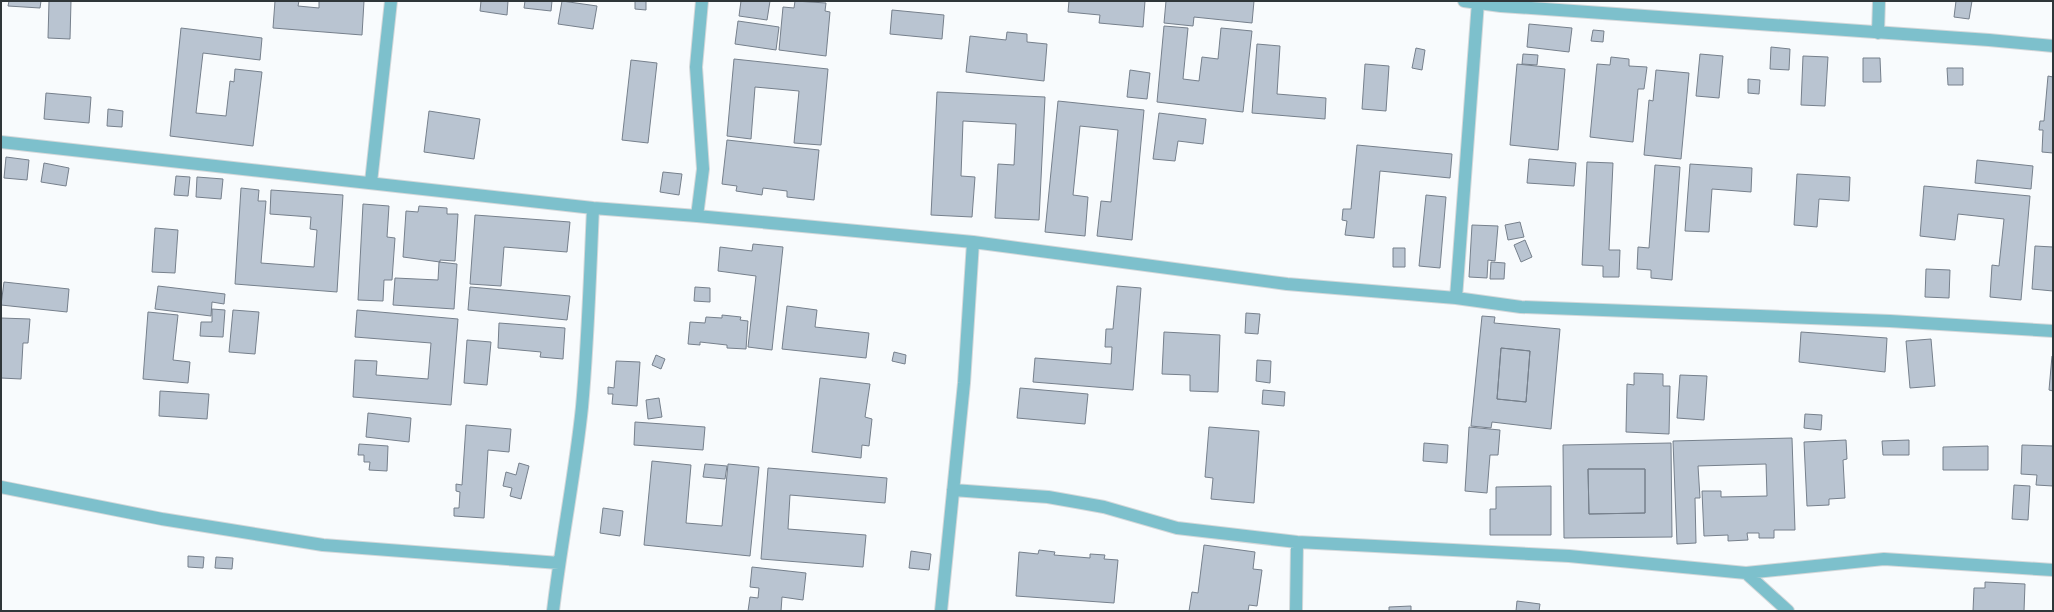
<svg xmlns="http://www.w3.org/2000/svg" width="2054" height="612" font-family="Karla,sans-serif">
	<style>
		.building { fill: #b9c4d1; stroke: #76808c; fill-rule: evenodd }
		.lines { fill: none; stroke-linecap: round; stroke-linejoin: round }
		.street-casing { stroke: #d4d8da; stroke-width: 14 }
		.street { stroke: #7dc0cc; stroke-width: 12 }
	</style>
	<rect width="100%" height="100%" fill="#f8fbfd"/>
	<path class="building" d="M9 1H41L40 8 8 6Z
		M49 1H71L70 39 48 38Z
		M275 1H299L298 6 319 8V1H364L362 35 273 28Z
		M481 1H508L507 15 480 11Z
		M525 1H552L551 11 524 8Z
		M562 1 597 6 593 29 558 24Z
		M635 1H646V10L635 9Z
		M741 1H770L767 20 739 16Z
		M795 1 826 3 825 11 830 12 826 56 779 50 783 7 794 8Z
		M1069 1H1145L1143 27 1099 23 1100 15 1068 12Z
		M1166 1H1254L1252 23 1194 17 1193 26 1164 23Z
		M1956 1H1972L1969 19 1954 17Z
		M892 10 944 15 942 39 890 34Z
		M738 21 779 27 776 50 735 44Z
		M1529 24 1572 28 1569 52 1527 47Z
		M1164 26 1188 28 1183 79 1199 81 1202 57 1218 59 1221 28 1252 31 1243 112 1157 102Z
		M181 28 262 38 260 60 203 53 196 113 226 116 230 81 234 82 235 69 262 72 253 146 170 136Z
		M1593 30 1604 31 1603 42 1591 41Z
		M1007 32 1027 34V42L1047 44 1044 81 966 72 970 36 1006 40Z
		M1257 44 1280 46 1277 94 1326 98 1325 119 1252 113Z
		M1771 47 1790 49 1789 70 1770 69Z
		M1416 48 1425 50 1422 70 1412 68Z
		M1523 54 1538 55 1537 65 1522 64Z
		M1700 54 1723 56 1719 98 1696 96Z
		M1803 56 1828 57 1825 106 1801 105Z
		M1611 57 1629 59V66L1647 67 1644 89H1638L1633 142 1590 137 1597 64 1610 65Z
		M1863 58H1880L1881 82H1863Z
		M734 59 828 69 821 145 794 143 799 91 755 87 751 139 727 136Z
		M631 60 657 63 648 143 622 140Z
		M1365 64 1389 66 1386 111 1362 109Z
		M1517 64 1565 69 1558 150 1510 145Z
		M1947 68H1963V85H1948Z
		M1130 70 1150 73 1147 99 1127 97Z
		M1656 70 1689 73 1681 159 1644 155 1649 100 1653 101Z
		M2048 76 2053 77V153L2042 152 2043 130H2039L2040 121H2044Z
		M1748 79 1760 80 1759 94 1748 93Z
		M937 92 1045 97 1039 220 995 218 998 164 1014 165 1016 124 963 121 961 176 975 177 972 217 931 215Z
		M46 93 91 97 89 123 44 119Z
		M1058 101 1144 110 1132 240 1097 236 1101 201 1111 202 1118 130 1080 126 1073 195 1088 197 1085 236 1045 232Z
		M108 109 123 111 122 127 107 126Z
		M429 111 480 119 474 159 424 152Z
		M1159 113 1206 119 1203 144 1178 141 1175 161 1153 159Z
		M727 140 819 150 814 200 787 197V191L763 188 762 195 736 191 737 186 722 184Z
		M1357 145 1452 154 1450 178 1380 171 1374 238 1345 235 1347 221 1342 220 1343 209H1351Z
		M6 157 29 160 27 180 4 178Z
		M1529 159 1576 163 1574 186 1527 183Z
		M1977 160 2033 166 2031 189 1975 183Z
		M1587 162 1613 163 1609 250H1620L1619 277H1603V266L1582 265Z
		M44 163 69 168 66 186 41 182Z
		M1690 164 1752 168 1751 192 1712 189 1709 232 1685 231Z
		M1655 165 1680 167 1672 280 1651 278V270L1637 269 1638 247 1649 248Z
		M663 172 682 174 679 195 660 192Z
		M1797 174 1850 177 1849 201 1819 199 1817 227 1794 225Z
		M176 176 190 177 188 196 174 195Z
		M197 177 223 179 221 199 196 197Z
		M1924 186 2030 196 2021 300 1990 297 1992 265 1999 266 2004 219 1958 214 1955 240 1920 236Z
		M241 188 259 190 258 201H266L261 263 314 267 317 230 310 229 311 217 270 214 271 190 343 195 337 292 235 284Z
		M1426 195 1446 197 1440 268 1419 266Z
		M363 204 389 206 387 237 395 238 392 280H384L383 301 358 300Z
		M419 206 447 208V214H458L455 261 440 260V262L403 257 406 211 418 212Z
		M475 215 570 222 567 252 504 247 501 286 470 284Z
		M1520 222 1524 237 1508 240 1505 225Z
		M1472 225 1498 226 1495 261 1488 260 1487 278 1469 277Z
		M155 228 178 230 175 273 152 272Z
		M1525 240 1532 257 1521 262 1514 245Z
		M753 244 783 247 772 350 748 347 756 276 718 271 720 247 752 251Z
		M2035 246 2053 247V291L2032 289Z
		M1393 248H1405V267H1393Z
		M439 262 457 264 454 309 393 305 395 278 438 280Z
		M1491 262 1505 263 1504 279H1490Z
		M1926 269 1950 270 1949 298 1925 297Z
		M4 282 69 289 67 312 1 305Z
		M158 286 225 294 224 304 212 302 211 316 155 309Z
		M1117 286 1141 288 1133 390 1033 382 1035 358 1111 364 1112 347H1105L1106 329H1113Z
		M470 287 570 296 567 320 468 310Z
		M695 287 710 288V302L694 301Z
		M787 306 817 310 815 327 869 333 866 358 782 349Z
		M212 309 225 310 223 337 200 336 201 322H212Z
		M233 310 259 312 255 354 229 352Z
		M357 310 458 319 451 405 353 397 355 360 377 361 376 375 428 379 431 343 355 337Z
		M148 312 178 315 173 360 190 362 188 383 143 379Z
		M1246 313 1260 314 1258 334 1245 333Z
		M722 315 741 317 740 320 748 321 746 349 727 348V345L700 342V345L688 344 690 322 705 323 706 317 722 318Z
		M1482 316 1495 317 1494 323 1560 329 1551 429 1492 422 1491 428 1471 426ZM1501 348 1530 351 1526 402 1497 399Z
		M1 318 30 319 28 343H23L21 379 1 378Z
		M499 323 565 328 563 359 540 357 541 352 498 348Z
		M1164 332 1220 335 1218 392 1190 391V375L1162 374Z
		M1801 332 1887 338 1885 372 1799 362Z
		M1931 339 1935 386 1910 388 1906 341Z
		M467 340 491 342 487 385 464 383Z
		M1501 348 1530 351 1526 402 1497 399Z
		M894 352 906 355 905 364 892 361Z
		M656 355 665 359 661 369 652 365Z
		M2052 356H2053V391L2049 390Z
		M1257 360 1271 361 1270 383 1256 381Z
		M616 361 640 362 637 406 612 404 613 394H608V387L614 388Z
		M1634 373 1663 374V386H1670L1669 434 1626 432 1627 384 1634 385Z
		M1680 375 1707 376 1704 420 1677 418Z
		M820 378 870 384 865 417 872 419 869 446 862 445 861 458 812 452Z
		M1020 388 1088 394 1085 424 1017 418Z
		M1263 390 1285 392 1284 406 1262 404Z
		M160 391 209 394 207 419 159 416Z
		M659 398 662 417 648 419 646 400Z
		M368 413 411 418 409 442 366 437Z
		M1805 414 1822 415 1821 430 1804 428Z
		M635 422 705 427 703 450 634 445Z
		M466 425 511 429 509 452 488 450 484 518 454 516V508H459L460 492 456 491V484L462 485Z
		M1209 427 1259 431 1254 503 1211 499 1213 478 1205 477Z
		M1469 427 1500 430 1498 455H1490L1487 493 1465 491Z
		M1792 438 1795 530H1774V538H1759V533H1747L1748 540 1728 541V535L1704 536 1702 491H1721V497L1767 496 1766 464 1698 466 1700 498H1695L1696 543 1677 544 1673 441Z
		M1846 440 1847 459 1843 460 1845 498 1829 499V505L1807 506 1804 442Z
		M1909 440V455H1883L1882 441Z
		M1424 443 1448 445 1447 463 1423 461Z
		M1671 443 1672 537 1564 538 1563 445ZM1588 469H1645V513L1589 514Z
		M359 444 388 446 387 471 369 470 370 462H364V455H358Z
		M2022 445 2053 446V486L2036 485 2037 475 2021 474Z
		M1988 446V470H1943V447Z
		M652 461 691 465 686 523 722 526 728 464 759 467 750 556 644 545Z
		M519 463 529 466 521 499 510 496 512 488 503 486 506 472 516 475Z
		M705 464 727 466 725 479 703 477Z
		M768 468 887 478 885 503 790 495 788 529 866 535 863 567 761 559Z
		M1588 469H1645V513L1589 514Z
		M2014 485 2030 486 2028 520 2012 519Z
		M1551 486V535H1490V509H1496V487Z
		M603 508 623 511 620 536 600 533Z
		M1204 545 1255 552 1253 569 1262 570 1257 606 1249 605 1248 611H1189L1192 592 1198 593Z
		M1039 550 1055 552 1054 555 1090 558V554L1105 555 1104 559 1118 560 1114 603 1016 596 1019 552 1038 554Z
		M911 551 931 554 929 570 909 568Z
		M188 556 204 557 203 568 188 567Z
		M216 557 233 558 232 569 215 568Z
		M752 567 806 573 803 600 782 597 781 611H748L750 597 758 598 759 588 750 587Z
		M1985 582 2025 584 2024 611H1973L1974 588H1985Z
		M1517 601 1540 604 1539 611H1516Z
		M1411 606V611H1389V607Z"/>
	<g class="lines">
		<g class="street-casing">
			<path id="street" d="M1464 1 1501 6 1989 40 2053 46
				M1878 33 1879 1
				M1 142 593 208 697 216 973 242 1287 284 1456 298 1521 307 1890 321 2053 331
				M371 182 391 1
				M697 216 703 169 696 67 702 1
				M1456 298 1478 2
				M1 487 162 519 323 545 559 563
				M953 490 1048 497 1104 507 1177 528 1297 542 1569 556 1746 573 1884 559 2053 570
				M1746 573 1788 611
				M553 611C561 543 575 475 582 407 588 341 590 274 593 208
				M941 611 964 383 973 242
				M1296 611 1297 542"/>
		</g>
		<use href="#street" class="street"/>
	</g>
	<rect width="2054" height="612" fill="none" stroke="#2f3639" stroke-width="4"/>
</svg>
